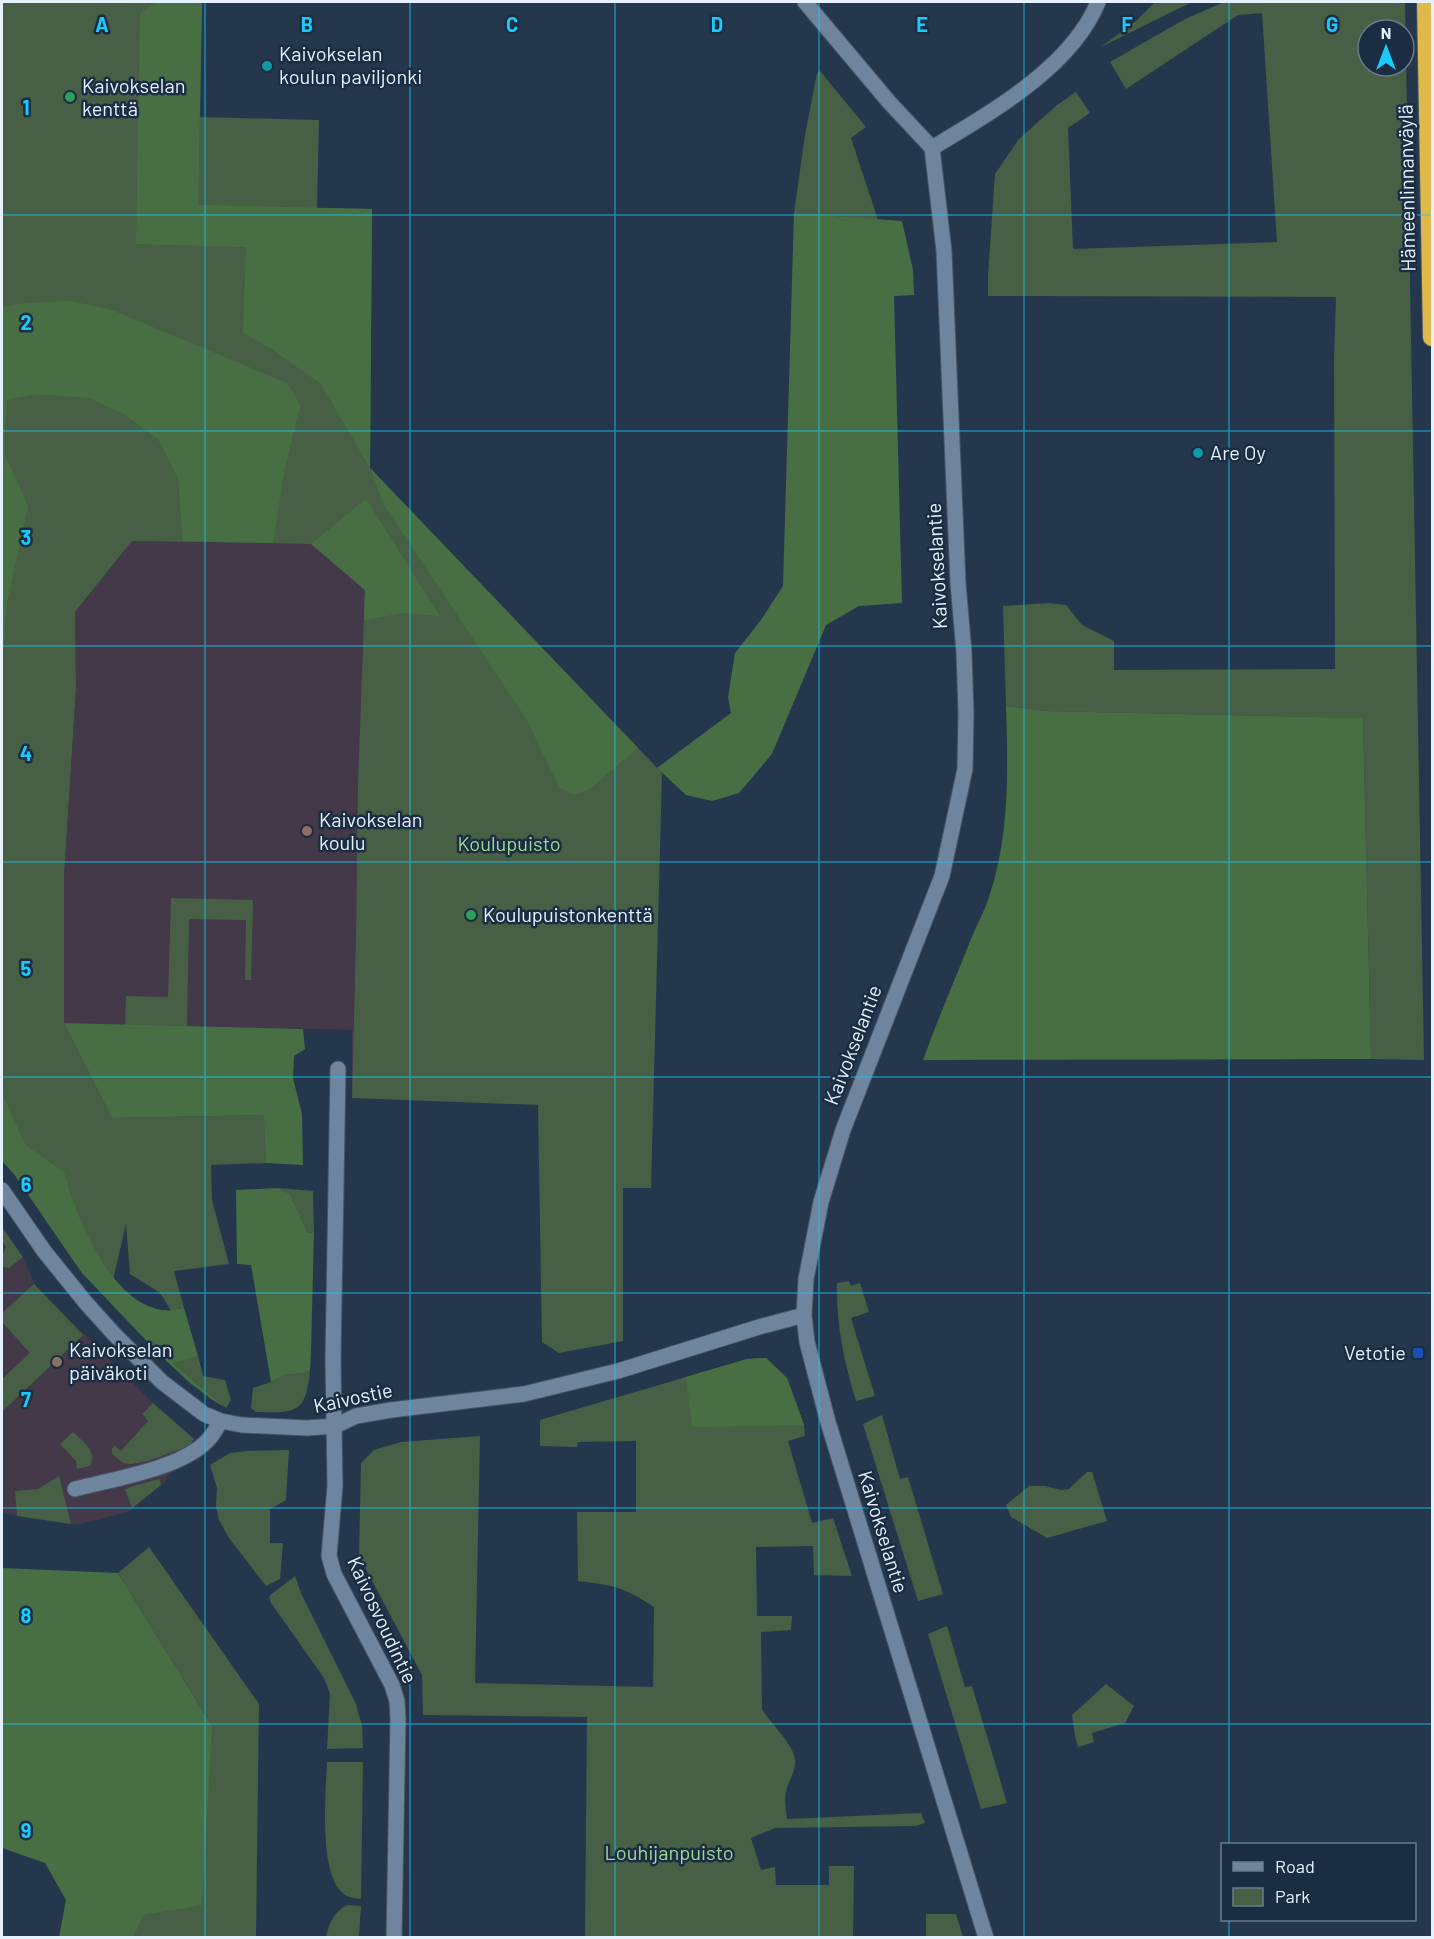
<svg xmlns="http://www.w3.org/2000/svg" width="1434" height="1939" font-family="Barlow,sans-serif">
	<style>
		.education { fill: #433949 }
		.green { fill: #475f44; fill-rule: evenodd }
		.forest { fill: #486f44 }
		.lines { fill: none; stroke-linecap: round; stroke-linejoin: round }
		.minor-casing { stroke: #445567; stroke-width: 17 }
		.highway-casing { stroke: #445567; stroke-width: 20 }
		.minor { stroke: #6f849d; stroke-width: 15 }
		.highway { stroke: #dfb949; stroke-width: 18 }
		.grid { fill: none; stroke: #19cafc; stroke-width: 1.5; stroke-opacity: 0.55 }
		.culture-dot { fill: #0f9aa8; stroke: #1b2d42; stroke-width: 2 }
		.leisure-dot { fill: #2e9e5b; stroke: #1b2d42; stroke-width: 2 }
		.education-dot { fill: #8d6e63; stroke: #1b2d42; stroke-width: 2 }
		.transit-dot { fill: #1a4fb4; stroke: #1b2d42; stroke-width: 2 }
		.labels { text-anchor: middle; stroke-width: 5; stroke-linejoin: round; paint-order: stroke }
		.poi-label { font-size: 20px; fill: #e5f1ff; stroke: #1b2d42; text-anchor: start }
		.street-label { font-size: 20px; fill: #e5f1ff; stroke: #1b2d42 }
		.park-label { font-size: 20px; fill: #9dd996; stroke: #1b2d42 }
		.grid-label { font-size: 20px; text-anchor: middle; font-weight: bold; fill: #19cafc; stroke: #1b2d42; stroke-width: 5; stroke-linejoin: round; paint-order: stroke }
	</style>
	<rect width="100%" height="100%" fill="#25374d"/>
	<path class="education" d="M132 541 311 544 365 590 377 1099 352 1098V1030L64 1023V876L76 689 75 612Z
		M2 1227 23 1257 35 1285 153 1403 194 1439 164 1483 128 1512 76 1525 2 1513Z"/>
	<path class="green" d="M2 2H202L200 117 319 120 317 208 372 209 370 468 662 773 651 1188H623V1341L559 1353 542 1342 538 1105 352 1098 356 942 358 784 365 590 311 544 132 541 75 612 76 689 64 876V1023L112 1118 265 1115 266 1163 211 1165 212 1200 229 1264 174 1271 184 1308 172 1312 160 1293 130 1274 126 1224 113 1280 135 1319 82 1273 14 1174 2 1161Z
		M1155 2H1192L1101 47 1136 21Z
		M1224 2H1405L1424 1060 1371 1059 1363 718 1045 711 1006 706 1003 606 1049 603 1066 605 1082 625 1114 641V670L1335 669 1334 359 1336 297 988 296V276L995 174 1019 139 1057 105 1076 92 1090 113 1068 128 1073 249 1277 242 1262 13 1238 15 1126 89 1110 62 1185 19ZM1368 30H1404V66H1368Z
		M820 71 866 127 851 138 878 220 794 213 805 135 817 73Z
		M171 898 253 900 251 980H245L246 920 189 919 187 1026 125 1025 126 996 168 997Z
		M279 1188 313 1191 314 1232 308 1233 290 1194Z
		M2 1227 23 1257 9 1268 2 1267V1256L6 1247 2 1241Z
		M849 1281 851 1286 860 1283 869 1312 851 1318 875 1396 856 1401C844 1362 836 1324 837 1283Z
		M34 1284 83 1335 2 1412V1379L30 1353 2 1322V1313Z
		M198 1356 203 1376 225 1380 231 1400 226 1408 172 1362Z
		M766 1358 787 1378 804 1425 805 1436 788 1441 812 1523 833 1518 852 1576 814 1575 813 1546 756 1547 757 1616H792L791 1630 761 1632 762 1709C770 1723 794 1744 795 1760 796 1771 789 1780 786 1791 784 1800 786 1810 787 1819L921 1813 925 1823 916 1826 775 1828 751 1838 761 1870 775 1867 776 1885H829V1866H854L853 1936H915V1937H585L587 1717 423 1715 422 1675 359 1556 361 1463 374 1450 401 1442 480 1436 475 1683 653 1687 654 1607C624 1587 613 1585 578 1581L577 1512H636V1441L578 1442 577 1447 540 1446V1420L747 1359Z
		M310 1370C306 1414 296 1413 256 1412L251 1408 253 1388 271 1382 284 1375 302 1373Z
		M153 1403 194 1439 189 1446 148 1461 131 1464 123 1463 112 1454V1449L114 1445 121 1451 148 1421 142 1414Z
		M882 1415 900 1479 908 1477 943 1594 918 1601 863 1424Z
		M73 1432C83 1442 98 1451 90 1466L77 1469 76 1461 60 1444Z
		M289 1450 286 1500 270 1509V1543H283L280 1579 266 1586 229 1538 219 1520 216 1506 217 1488 210 1465 230 1453 246 1451Z
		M1087 1472H1092L1107 1521 1047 1538 1011 1517 1006 1505 1029 1486H1045L1062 1490 1069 1489Z
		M59 1476 71 1524 17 1516 15 1491 38 1489Z
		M159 1479 161 1485 132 1508 125 1490 130 1487Z
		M149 1547 259 1704 256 1937H134L212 1726 118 1573Z
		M295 1576 301 1593 356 1704 362 1726 363 1748 327 1749 330 1694 324 1678 271 1603 269 1596Z
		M947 1626 965 1687 972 1686 1007 1803 981 1809 928 1634Z
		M1106 1684 1134 1706 1125 1723 1092 1733 1094 1742 1078 1747 1075 1736 1072 1715Z
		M327 1762H363L361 1899C357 1898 351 1898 347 1896 317 1881 326 1792 327 1762Z
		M347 1905 361 1906 359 1937H326C330 1922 333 1913 347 1905Z
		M926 1914H956L963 1937H926Z"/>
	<path class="forest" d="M156 2H202L198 205 372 209 370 468 638 748 590 789 574 795 560 788 548 765 527 720 384 505 370 468 321 384 270 348 243 333 246 247 136 244 140 13Z
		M794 213 902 221 913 270 914 295 894 296 902 603 859 606 826 625 772 754 739 793 712 801 686 795 657 768 731 713 728 697 735 653 761 620 783 586Z
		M71 301 112 310 287 383 300 405 284 472 273 543 183 541 178 478 158 439 124 414 89 398 35 394 7 400 4 453 28 506 7 603 2 663V307L26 303Z
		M366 499 440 616 404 613 364 620 365 590 311 544Z
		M1006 706 1045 711 1363 718 1371 1059 923 1060C937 1021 954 982 969 944 975 928 984 913 989 897 1010 835 1008 770 1006 706Z
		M64 1023 303 1029 305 1049 294 1056 293 1078 302 1114 303 1165 266 1163 264 1115 112 1118Z
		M2 1092 25 1145 64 1172C76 1219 120 1328 184 1308L198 1356 173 1363 226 1408 211 1399 190 1383 159 1354 82 1273 14 1174 2 1161Z
		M279 1188 290 1194 308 1233 314 1232 311 1352 310 1370 302 1373 284 1375 271 1382 251 1265 237 1264 236 1190Z
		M766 1358 787 1378 804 1425 692 1427 686 1377 747 1359Z
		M2 1568 118 1573 212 1726 202 1905 143 1915 134 1937H59L66 1900 45 1863 2 1848Z"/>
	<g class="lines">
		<g class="minor-casing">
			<path id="minor" d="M805 2 889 102 932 148
				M932 148 944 251 958 583 964 652 966 713 965 769 942 876 843 1130 821 1202 806 1279 804 1315 807 1342 828 1422 986 1938
				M932 148C990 113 1072 67 1098 2
				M338 1069 333 1360 335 1486 329 1556 334 1574 392 1685 397 1701 398 1719 394 1938
				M2 1190 44 1251 86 1303 114 1334 162 1382 204 1414 221 1421 242 1425 307 1428 335 1426 356 1416 391 1410 524 1394 618 1371 759 1327 804 1315
				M75 1489C113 1479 181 1469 208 1440 213 1435 217 1427 221 1421"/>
		</g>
		<g class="highway-casing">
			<path id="highway" d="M1426 2 1432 337"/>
		</g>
		<use href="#minor" class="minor"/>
		<use href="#highway" class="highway"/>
	</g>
	<path class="grid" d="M205 2V1938M410 2V1938M615 2V1938M819 2V1938M1024 2V1938M1229 2V1844M2 215H1432M2 431H1432M2 646H1432M2 862H1432M2 1077H1432M2 1293H1432M2 1508H1432M2 1724H1432M1229 1920V1938"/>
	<g class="culture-dot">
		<circle cx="267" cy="66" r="6"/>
		<circle cx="1198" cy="453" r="6"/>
	</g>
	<g class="leisure-dot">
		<circle cx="70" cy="97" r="6"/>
		<circle cx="471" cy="915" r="6"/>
	</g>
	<g class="education-dot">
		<circle cx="307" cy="831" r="6"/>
		<circle cx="57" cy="1362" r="6"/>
	</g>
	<rect class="transit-dot" x="1412" y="1347" width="12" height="12" rx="3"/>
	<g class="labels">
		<g class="poi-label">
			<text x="279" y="61">Kaivokselan<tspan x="279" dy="23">koulun paviljonki</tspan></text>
			<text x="82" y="93">Kaivokselan<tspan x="82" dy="23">kenttä</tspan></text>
			<text x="1210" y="460">Are Oy</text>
			<text x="319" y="827">Kaivokselan<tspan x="319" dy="23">koulu</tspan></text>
			<text x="483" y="922">Koulupuistonkenttä</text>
			<text x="69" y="1357">Kaivokselan<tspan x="69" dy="23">päiväkoti</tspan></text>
			<text x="1406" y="1360" text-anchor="end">Vetotie</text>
		</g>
		<g class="street-label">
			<text transform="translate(1407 188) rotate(-91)" y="7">Hämeenlinnanväylä</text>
			<text transform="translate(937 566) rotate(-93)" y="7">Kaivokselantie</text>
			<text transform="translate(853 1045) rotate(-69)" y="7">Kaivokselantie</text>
			<text transform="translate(353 1398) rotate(-12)" y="7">Kaivostie</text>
			<text transform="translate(883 1532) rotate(73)" y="7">Kaivokselantie</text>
			<text transform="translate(382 1620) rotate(65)" y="7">Kaivosvoudintie</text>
		</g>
		<g class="park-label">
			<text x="509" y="851">Koulupuisto</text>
			<text x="669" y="1860">Louhijanpuisto</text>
		</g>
	</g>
	<g class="grid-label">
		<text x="102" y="32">A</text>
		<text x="307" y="32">B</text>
		<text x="512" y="32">C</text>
		<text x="717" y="32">D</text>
		<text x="922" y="32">E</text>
		<text x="1127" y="32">F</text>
		<text x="1332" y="32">G</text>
		<text x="26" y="115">1</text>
		<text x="26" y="330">2</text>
		<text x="26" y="545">3</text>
		<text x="26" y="761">4</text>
		<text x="26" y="976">5</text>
		<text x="26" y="1192">6</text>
		<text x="26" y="1407">7</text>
		<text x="26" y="1623">8</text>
		<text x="26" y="1838">9</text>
	</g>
	<rect width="1434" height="1939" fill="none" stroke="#e5f1ff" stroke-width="6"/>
	<rect x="1221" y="1843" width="195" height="78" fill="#1b2d42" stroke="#6c7b8e" stroke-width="1.5"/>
	<rect x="1233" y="1862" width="30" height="9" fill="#6f849d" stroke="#6c7b8e" stroke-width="1.5"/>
	<text x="1275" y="1873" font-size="18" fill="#e5f1ff">Road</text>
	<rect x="1233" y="1888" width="30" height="18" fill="#475f44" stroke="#6c7b8e" stroke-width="1.5"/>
	<text x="1275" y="1903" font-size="18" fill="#e5f1ff">Park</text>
	<g transform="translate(1386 48)"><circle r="28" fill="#1b2d42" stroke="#6c7b8e" stroke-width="1.5"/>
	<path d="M0-4.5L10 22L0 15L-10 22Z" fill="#19cafc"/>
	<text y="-9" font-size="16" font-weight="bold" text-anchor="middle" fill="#e5f1ff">N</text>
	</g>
</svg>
